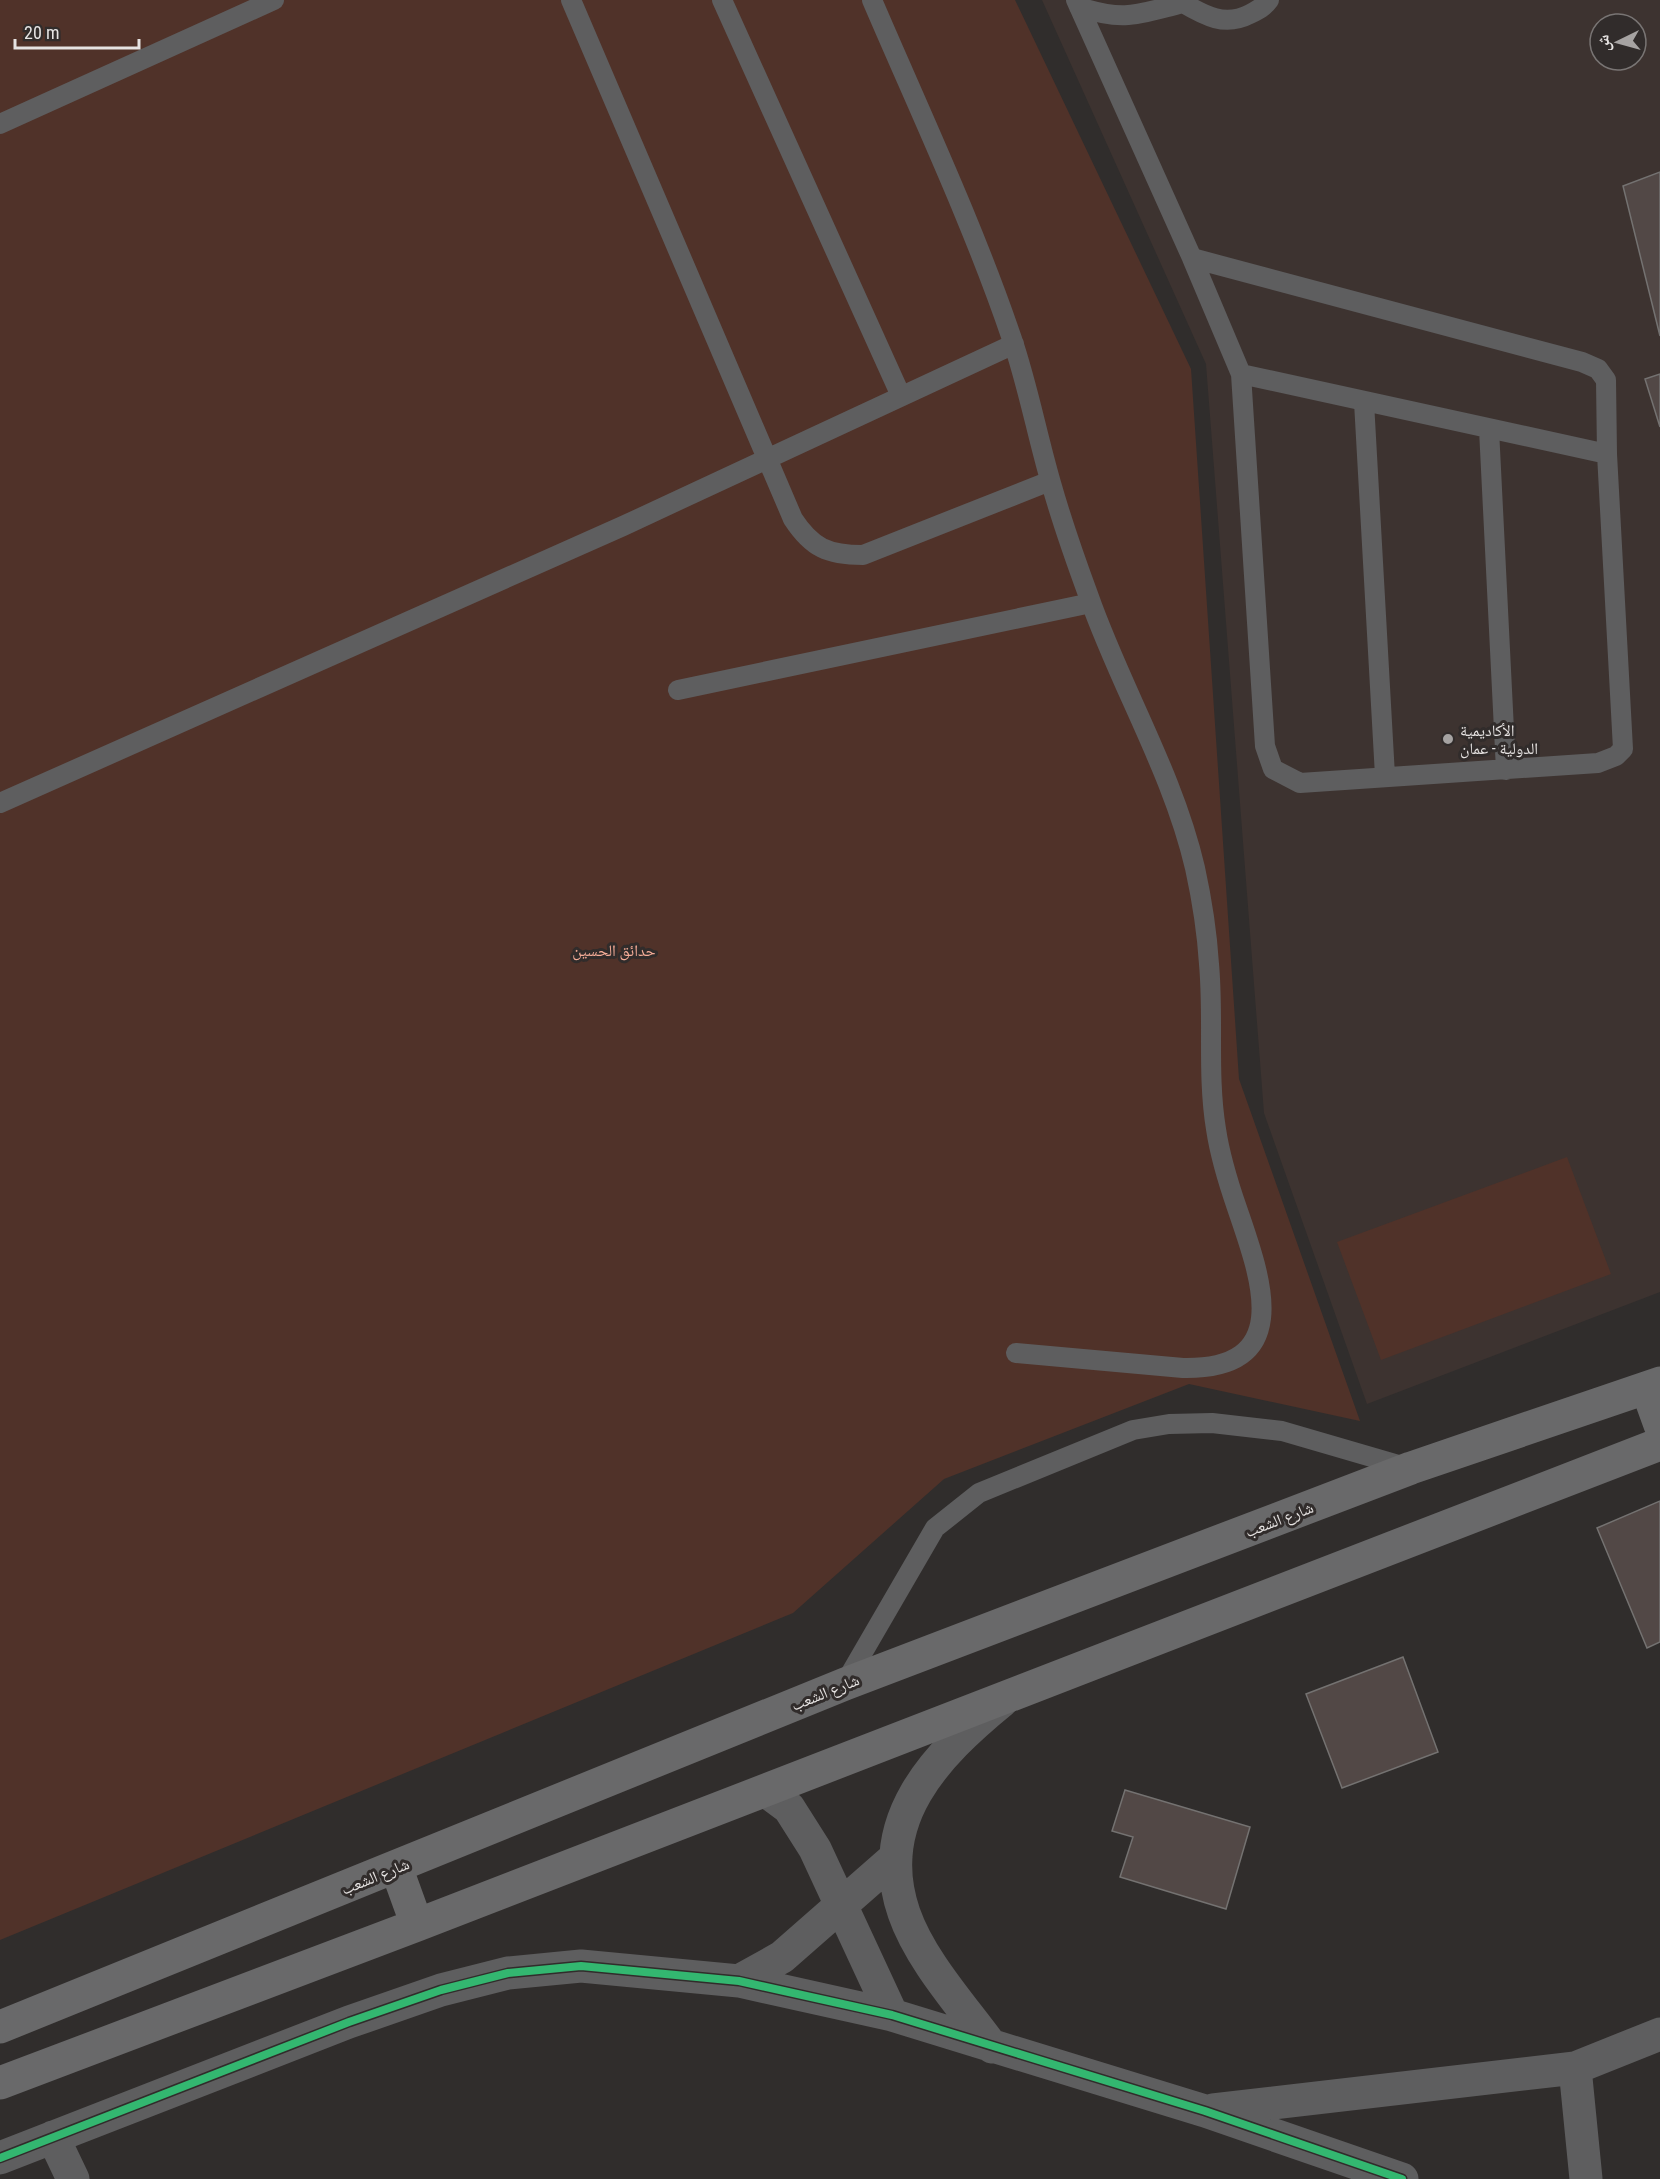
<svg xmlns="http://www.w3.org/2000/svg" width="1660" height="2179" font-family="'Roboto Condensed','Noto Naskh Arabic',sans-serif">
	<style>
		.built { fill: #3d3330; fill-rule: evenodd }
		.green { fill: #503229 }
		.building { fill: #524846; stroke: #747271; stroke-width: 1.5 }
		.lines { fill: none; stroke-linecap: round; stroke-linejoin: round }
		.lane { stroke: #5e5e5f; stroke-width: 20 }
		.street { stroke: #5e5e5f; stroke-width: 33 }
		.secondary { stroke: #69696a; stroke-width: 33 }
		.cycleway-casing { stroke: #312c2b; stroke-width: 11 }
		.cycleway { stroke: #33b770; stroke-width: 8 }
		.poi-dot { fill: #a6a3a2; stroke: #312c2b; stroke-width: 2 }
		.labels { text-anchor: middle; stroke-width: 6; stroke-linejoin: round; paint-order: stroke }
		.poi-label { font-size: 16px; fill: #e6e3e2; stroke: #312c2b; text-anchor: start }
		.park-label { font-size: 16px; fill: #f6ad98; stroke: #312c2b }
		.street-label { font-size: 16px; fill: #e6e3e2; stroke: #312c2b }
	</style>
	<rect width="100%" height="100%" fill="#302d2c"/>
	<path class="built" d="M1042 0H1660V1292L1367 1404 1264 1113 1206 364ZM1600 24H1636V60H1600Z"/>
	<path class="green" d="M0 0H1015L1191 369 1239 1079 1360 1421 1189 1384 944 1479 793 1613 0 1940Z
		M1567 1157 1611 1274 1381 1360 1337 1242Z"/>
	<path class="building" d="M1660 172V336L1623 186Z
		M1660 374V427L1645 379Z
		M1660 1501V1642L1647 1648 1597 1528Z
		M1403 1657 1438 1752 1342 1788 1306 1694Z
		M1125 1790 1250 1827 1226 1909 1120 1877 1133 1837 1112 1831Z"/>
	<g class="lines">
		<path class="lane" d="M571 0 793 519C812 548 828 555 863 555L1050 481
			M722 0 901 396
			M872 0C920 112 973 224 1012 339 1028 386 1037 435 1051 483 1062 522 1075 559 1089 597 1121 688 1173 773 1195 868 1202 900 1207 932 1209 964 1214 1019 1207 1074 1216 1129 1220 1156 1228 1182 1237 1208 1260 1276 1297 1370 1183 1368L1016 1353
			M1076 0 1192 258 1241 374 1265 746 1273 769 1300 783 1598 763 1616 756 1623 749 1607 454 1606 380 1598 369 1582 362 1192 258
			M1079 7C1125 22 1138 14 1183 3 1205 16 1225 27 1250 14 1258 10 1264 7 1269 0
			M0 124 274 0
			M1241 374 1607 454
			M1364 402 1385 776
			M1489 429 1506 770
			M678 690 1091 603
			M0 803 623 526 1014 344
			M845 1683 935 1528 979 1493 1133 1430 1169 1424 1212 1423 1282 1431 1409 1468"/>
		<path class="street" d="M766 1791 789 1808 815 1849 892 2015
			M739 1981 782 1957 896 1857
			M992 2047C963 2007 920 1960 904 1913 872 1820 936 1755 1002 1701
			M1575 2068 1586 2179
			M1213 2110 1575 2068 1660 2034
			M53 2137 73 2179
			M0 2158 349 2022 441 1990 508 1973 581 1966 739 1981 892 2015 1205 2111 1402 2179"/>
		<path class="secondary" d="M1647 1389 1660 1425
			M396 1867 417 1925
			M0 2027 845 1684 1411 1468 1660 1383
			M0 2083 417 1925 1660 1444"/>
		<g class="cycleway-casing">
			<path id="cycleway" d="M0 2158 349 2022 441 1990 508 1973 581 1966 739 1981 892 2015 1205 2111 1402 2179"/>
		</g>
		<use href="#cycleway" class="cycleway"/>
	</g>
	<circle class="poi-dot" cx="1448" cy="739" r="6"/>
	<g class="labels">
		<g class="poi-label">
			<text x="1460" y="736">الأكاديمية<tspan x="1460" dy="18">الدولية - عمان</tspan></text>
		</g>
		<g class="park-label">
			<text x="614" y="956">حدائق الحسين</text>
		</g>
		<g class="street-label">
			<text transform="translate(1279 1519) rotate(-21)" y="6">شارع الشعب</text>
			<text transform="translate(825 1692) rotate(-22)" y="6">شارع الشعب</text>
			<text transform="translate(375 1876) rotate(-22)" y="6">شارع الشعب</text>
		</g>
	</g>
	<g transform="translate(1618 42) rotate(265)"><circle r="28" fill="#312c2b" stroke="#797574" stroke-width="1.5"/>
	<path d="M0-4.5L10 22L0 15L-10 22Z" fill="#a6a3a2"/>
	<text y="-9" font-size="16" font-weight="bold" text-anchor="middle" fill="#e6e3e2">ش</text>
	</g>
	<path d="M15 39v9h124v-9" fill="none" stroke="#e6e3e2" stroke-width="3"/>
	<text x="24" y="39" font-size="18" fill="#e6e3e2" stroke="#312c2b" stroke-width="4.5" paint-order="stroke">20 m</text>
</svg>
